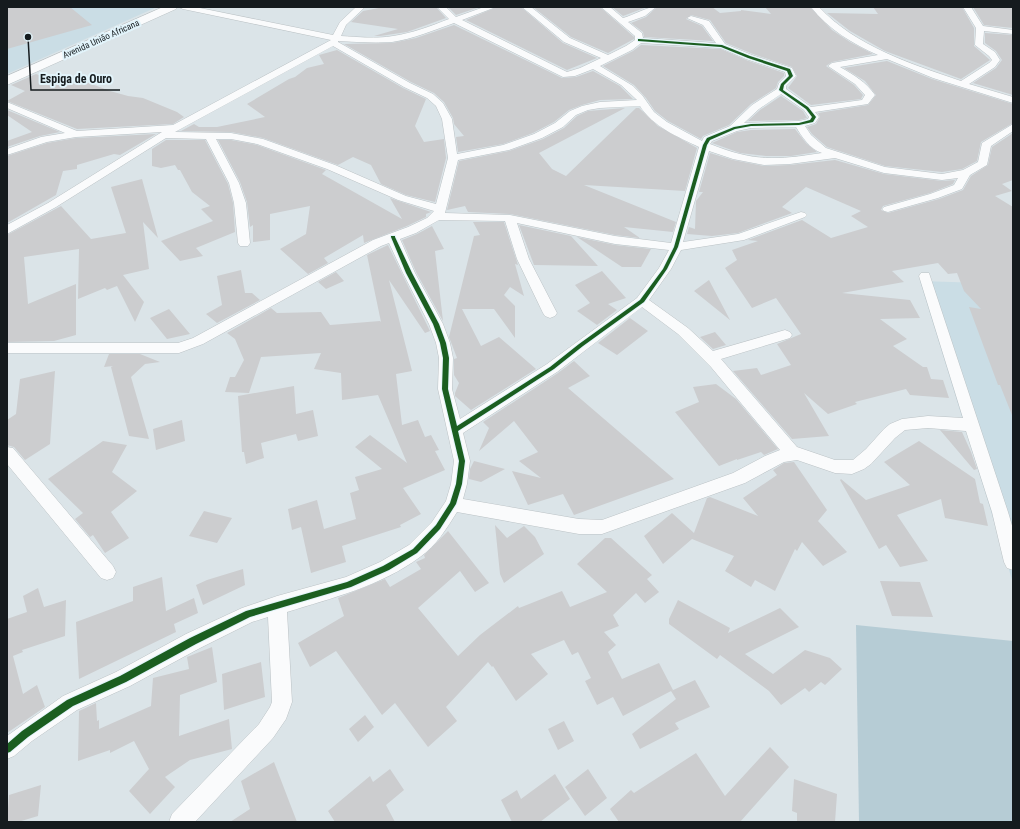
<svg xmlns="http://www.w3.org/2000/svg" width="1020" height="829" font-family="'Roboto Condensed',sans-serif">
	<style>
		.built { fill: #cadde5 }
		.green { fill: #b6ccd5 }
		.building { fill: #cccdcf }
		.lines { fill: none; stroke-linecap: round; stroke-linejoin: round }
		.street-casing { stroke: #bbc2c5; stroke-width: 1 }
		.secondary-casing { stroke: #bbc2c5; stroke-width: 1 }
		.street { fill: #fafbfc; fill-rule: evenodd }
		.secondary { fill: #fafbfc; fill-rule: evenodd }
		.cycleway-casing { stroke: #e2f4fb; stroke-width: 2 }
		.cycleway { fill: #1b5e20; fill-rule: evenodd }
		.labels { text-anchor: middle; stroke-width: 4; stroke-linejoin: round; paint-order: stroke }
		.far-street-label { font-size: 9px; fill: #151b1e; stroke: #e2f4fb }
		.leader { fill: none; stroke: #151b1e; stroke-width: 1.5 }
		.callout-dot { fill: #151b1e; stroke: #e2f4fb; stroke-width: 1.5 }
		.callout-label { font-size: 12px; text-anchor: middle; font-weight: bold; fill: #151b1e; stroke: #e2f4fb; stroke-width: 4; stroke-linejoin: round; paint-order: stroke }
	</style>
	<rect width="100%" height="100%" fill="#dbe4e8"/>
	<path class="built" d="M7 7H157L7 74Z
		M920 281 1013 284V583Z"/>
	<path class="green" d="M856 625 1013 641V822H859Z"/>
	<path class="building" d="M7 7H70L92 25 7 49Z
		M384 7H436L446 18 407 32 380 36H374L398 29 351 22 363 11Z
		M448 7H480L456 15Z
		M497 7H521L563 43 597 58 567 70 466 20Z
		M533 7H600L634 37V39L608 53 571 37Z
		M612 7H647L623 16Z
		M657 7H712L720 13 741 11V10L771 14 765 7H810L832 30 850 42 873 54 832 62 826 66 854 85 863 95 861 99 811 105 788 88 797 76 792 67 753 54 726 43 710 20 691 15 686 19 702 26 713 41 644 37 643 32 631 23 646 17Z
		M873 7H962L974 28V46L990 60 961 79 885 51 850 31 827 13 878 14Z
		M973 7H1013V28L984 25Z
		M454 25 562 78 576 77 593 71 620 86 633 99 600 100 582 105 569 110 554 122 533 133 503 144 458 152 456 137 464 136 454 124 453 118 444 102 434 93 411 82 344 44 392 43 416 38Z
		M985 33 1013 35V95L973 83 996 68 1002 60 996 51 985 43Z
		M641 45 721 49 746 60 784 73V76L778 82 776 88 751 104 729 125 703 136 701 139 668 121 655 111 646 98 647 97 646 98 634 85 603 66 633 51Z
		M337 50 403 88 426 99 415 126 424 142 444 139 446 158 435 202 406 195 381 184 371 165 353 157 338 165 263 138 231 132 181 131 194 124 199 127H217L265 117 247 104 289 79 295 77 307 68 324 64 319 55Z
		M887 61 932 79 1013 104V123L981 142 977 161 962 169 942 172 885 166 827 147 812 134 807 127 816 124 820 117 818 113 868 105 876 95 865 81 844 68Z
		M36 74 55 81 68 75 110 91 128 96 143 98 177 112 184 117 173 124 77 129 7 101 25 91 11 85Z
		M781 96 803 111 807 118 799 120 748 121 760 110Z
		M625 108 539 153 552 169 566 176 636 108H639L658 126 697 148 685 191 584 185 676 222 673 232 624 227 640 238 615 235 510 214 468 212 465 206 447 210 459 161 509 151 543 139 564 128 577 116 588 111Z
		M7 110 60 132 40 136 7 147V141L32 132 7 115Z
		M795 129 806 143 817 152 791 156H766L740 153 712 143 737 132 751 130Z
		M1013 133V180L1002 184 1012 191 995 196 1013 207V415H1012L1000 385H998L969 307 981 309 964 291 957 273 948 274 938 263 892 271 904 282 842 293 910 300 920 318 880 319 907 339 893 346 923 367H927L931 379 943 380 949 398 910 395 906 389 855 402 857 404 828 414 804 393 829 436 792 439 733 371 757 368 761 375 791 365 777 344 801 334 776 298 752 308 725 268 737 260 732 250 758 241 748 240 802 220 831 238 868 227 851 216 861 211 806 187 782 207 792 213 738 233 712 236 687 234 689 227 695 229 696 201 703 192H699L710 153 733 160 764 166 790 165 835 160 884 174 942 181 955 180 953 184 930 193 883 206 881 210 888 213 939 199 963 190 971 176 988 165 992 147Z
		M156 134 120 155 114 154 77 165V169L63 171 56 195 7 223V156L47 143 76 138Z
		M166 140H205L228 184 233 203 235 232 196 248 203 256 180 261 161 241 213 221 201 209 210 206 192 192 180 170H178L175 165 161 168 152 166V149Z
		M218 140H231L257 145 326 170 322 174 402 219 390 198 431 212 426 214V217L407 226 364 243 363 235 324 258 328 263 308 274 280 249 306 234 310 206 270 214V240L253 242V225L250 227 247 202 240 182Z
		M142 179 158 238 143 222 149 269 123 275 144 302 135 322 117 286 107 290 105 288 78 299 79 249 24 257 28 304 76 284V335L54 341 7 342V235L61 206 91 239 126 233 111 187Z
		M473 222H504L518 265 515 264 524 296 510 287 504 295 515 306V338L494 309H462L481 346 499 337 536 369 471 410 455 396V393L459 383 454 375V359L457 358 449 337 474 236 480 235Z
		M519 225 571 236 598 266 534 265Z
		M432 226 444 249 435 251 443 321 416 272 402 240 417 234Z
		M577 237 615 245 651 249 641 267H622Z
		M388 245 430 331 425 333 389 280 412 371 396 374 402 425 418 420 425 437 431 435 439 450 435 451 445 470 403 488 421 514 400 525 401 527 342 546 346 562 311 573 301 527 292 530 288 509 317 500 324 529 356 519 350 493 359 490 355 477 382 469 355 447 370 435 407 463 378 395 342 400 341 373 314 369 321 353 261 357 249 393 225 392 230 377H235L244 360 235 339 227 333 271 308 277 313 321 312 330 325 380 321 381 322 367 255Z
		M241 270 245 293H252L260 300 217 323 206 314 222 305 217 276Z
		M602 271 626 298 608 304 617 310 597 325 577 311 590 303 575 285Z
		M336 272 344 281 326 289 318 282Z
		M709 280 730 320 694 291Z
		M169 309 190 334 167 339 150 318Z
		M630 318 648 331 617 355 598 343Z
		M715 332 726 345 713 349 700 337Z
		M109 354H140L160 362 145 364 131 377 149 439 129 436 111 367 113 366 104 367Z
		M574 361 590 376 568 388 674 479 574 515 563 494 528 505 512 471 541 478 519 461 538 452 514 421 479 451 489 428 483 422 558 373Z
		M55 371 50 444 25 460 14 447 7 445V420L16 414 20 379Z
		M716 384 736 399 778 449 764 455 761 452 737 460V459L719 466 675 412 699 402 693 387Z
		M294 386 296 414 313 410 318 436 298 441 296 434 261 443 264 458 246 464 244 452H242L238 396Z
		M182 420 185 441 156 450 153 429Z
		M940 430 962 432 971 452 977 469 974 470Z
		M103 441 127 445 112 472 137 491 111 512 129 538 105 553 93 535 90 537 75 519 83 513 48 479Z
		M919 441 975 479 980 503 983 504 988 526 945 518 941 499 897 515 928 561 900 567 886 545 879 549 840 480 841 479 866 500 910 485 884 462Z
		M474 461 505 469 481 482 469 479 470 469Z
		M794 462 827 510 818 521 847 552 823 566 802 542 797 551 795 549 775 591 755 580 751 587 725 571 734 556 692 539 663 564 644 536 672 513 694 533 707 498 710 497 758 516 743 498 777 475 773 470 784 463Z
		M204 511 232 518 217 543 189 536Z
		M495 525 507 538 524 526 535 537 544 554 504 583 500 574Z
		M448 531 489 583 475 592 460 571 418 608 458 656 480 635 518 606 519 608 562 591 570 607 607 592 577 564 605 538H611L652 575 647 579 659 592 645 603 636 593 613 615 619 626 604 632 616 645 608 652 622 679 659 663 673 690 623 716 613 697 597 705 585 681 591 678 578 652 572 655 564 640 531 654 548 674 516 701 493 666 492 667 488 662 446 707 457 721 428 747 395 703 382 715 336 651 310 667 298 643 344 616 338 598 385 579 390 587 421 569 416 562 425 558 424 555Z
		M243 569 245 585 203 605 196 585 207 580Z
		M162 577 166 611 194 598 198 613 174 624 176 632 79 679 76 622 133 601V587Z
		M880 581 920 582 933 617 892 616Z
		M38 588 44 607 66 600 65 636 22 650 23 652 13 656 23 694 37 685 45 707 7 733V619L27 612 23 596Z
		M678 600 730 628 728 633 780 608 799 627 745 654 773 674 805 650 830 658 842 669 825 685 821 682 809 692 805 688 781 705 769 691 720 655 717 659 669 624V619Z
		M212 647 217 682 180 695 179 736 229 719 232 749 190 760 165 777 175 787 150 814 129 791 149 769 134 741 110 753V750L78 761 79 711 96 703 97 721 99 720V729L151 706 153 678 189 669 187 657Z
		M261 662 265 697 224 710 222 674Z
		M695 680 710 707 675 723 679 729 640 749 632 734 676 699 671 691Z
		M365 715 374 727 358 742 349 729Z
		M564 721 574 741 558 750 548 729Z
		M770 747 789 767 740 822H619L610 809 631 790 634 793 696 753 725 796Z
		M274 762 297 822H230L250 809 241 781Z
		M390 769 404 790 386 805 395 822H335L328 811 370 776 373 782Z
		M588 769 607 798 585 816 565 787Z
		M555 774 570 799 540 822H512L501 800 517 790 521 799Z
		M794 779 837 794 835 822H797V813L792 811Z
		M41 785 38 816 18 822H7L9 795Z"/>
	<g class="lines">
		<g class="street-casing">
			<path id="street" d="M179 7H195L333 35 340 22 356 7H365L346 25 341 36C358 37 376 39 393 36 413 33 431 26 449 19L437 7H446L456 17 484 7H496L462 20 567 72 580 68 601 58 564 42 522 7H531L570 38 608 55 626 46 635 40V36L601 7H610L623 18C634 15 646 7 656 7L645 16 628 22 642 33 643 38 716 43 703 25 687 18 691 16 709 21 725 44 752 55 792 68 796 76 786 86V89L811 107 862 100 865 95 855 84 828 66 832 63 878 55C853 44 828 29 811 7H819C855 46 911 64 961 81L989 63 992 60 989 56 975 45 976 28 963 7H971L983 26 1013 30V34L984 31 983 44 995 52 1000 60 995 67 969 84 1013 97V103L933 78 887 59 840 67C854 75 866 82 875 95L868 104 815 112 819 117 815 123 805 126 811 135 826 148 885 167 942 174 963 170 978 162 982 143 1013 124V131L991 146 987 165 970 175 962 189 938 198 888 212 884 211 882 209 884 207 930 194 954 185 958 178 942 180 884 173 835 158 790 164 764 165 733 159 709 151 683 242 738 234 801 212 805 213 807 215 805 217 744 240 681 250 671 269 649 300 688 328 713 351 785 330 790 332 792 335 790 338 721 359 797 447 835 460H853L866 449 884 429 890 424 902 419 928 416 963 418 919 276 921 273H929L1008 512 1013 529V570L1007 568 1004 562 992 512 966 431 928 428 905 430 895 438 871 464 864 469 852 474 835 473 797 460 784 462 745 483 602 534H579L457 512C447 528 436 546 420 557 381 586 332 598 287 612L292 702 286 719 273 738 195 822H169L172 814 259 724 270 707 272 702 268 617 252 622 200 648 130 686 77 710 32 741 14 756 7 759V736L63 696 116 672 186 634 242 608 277 596 346 577 380 562 409 545 432 522 446 501 451 484 454 461 438 389 439 358 436 343 429 324 403 273 389 243 381 246 203 344 179 353H7V343H178L193 338 373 240 408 227 427 218 434 211 398 200 327 169 257 144 231 139H216L239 183 246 203 250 243 248 246H240L238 243 234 203 229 183 206 139 166 138 56 207 7 234V225L48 203 162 132 76 137 47 142 7 155V149L41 137 65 133 7 108V102L77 131 173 125 331 40 183 9ZM454 23 563 77 575 76 593 69 621 85 637 100 600 102 582 106 570 111 555 123 534 134 503 145 457 154 452 119 443 103 433 94 410 83 338 42V41C356 42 374 43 392 42 413 39 434 30 454 23ZM641 43 721 48 746 59 785 72 786 76 779 83 777 89 752 105 730 126 704 137 702 141 667 122 654 112 642 95 633 86 600 66 632 50ZM333 46 404 87 427 98 436 106 442 119 448 158 436 204 406 196 335 165 263 139 231 133 175 132ZM781 94 804 110 809 117 808 119 799 121 744 123 759 109ZM640 106C652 126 678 137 699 147L671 243 615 236 510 215 445 213 458 160 509 150 542 138 563 127 576 115 588 110 600 108ZM796 127C802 137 810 149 822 153 776 160 755 162 710 144L712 141 737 131 751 128ZM439 220 505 221 517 259 543 313 545 316 550 318 555 316 557 313 529 259 517 223 615 244 669 250 659 268 637 298 547 364 460 419 452 389 453 358 450 343 443 324 415 273 400 239 416 233ZM642 307 678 334 711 367 780 450 765 456 733 473 602 520 579 519 463 499 467 484 470 461 463 433 557 372Z
				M7 447 13 448 113 566 116 572 113 578 107 580 101 578 7 464Z"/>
		</g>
		<g class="secondary-casing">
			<path id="secondary" d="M163 7H177L176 9 7 85V76Z"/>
		</g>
		<use href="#street" class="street"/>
		<use href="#secondary" class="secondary"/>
		<g class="cycleway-casing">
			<path id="cycleway" d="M639 39 722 45 750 56 790 69 793 76 784 85 783 90 808 107 816 117 813 122 799 125 751 126 735 129 710 140 707 145 678 247 667 269 644 302 583 346 554 369 458 431 465 461 462 484 456 504 440 529 417 553 389 570 351 587 250 617 196 644 126 682 73 706 28 737 10 752 7 753V744L22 731 67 700 120 676 190 638 246 611 347 582 383 566 413 549 436 525 450 503 456 484 459 461 442 389 443 358 440 343 433 324 406 273 391 237V236H395V237L412 273 439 324 446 343 449 358 448 389 457 426 550 367 579 344 640 300 663 269 674 247 703 145 707 138 734 127 751 124 799 123 810 120 812 117 806 109 779 90 781 84 789 76 787 71 748 58 721 47 638 41V39Z"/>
		</g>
		<use href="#cycleway" class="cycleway"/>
	</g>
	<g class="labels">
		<g class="far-street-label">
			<text transform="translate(101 39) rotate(-24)" y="3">Avenida União Africana</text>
		</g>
	</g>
	<path class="leader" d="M28 37L31 90H120"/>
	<circle class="callout-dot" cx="28" cy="37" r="4"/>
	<g class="callout-label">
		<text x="76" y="83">Espiga de Ouro</text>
	</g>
	<rect width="1020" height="829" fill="none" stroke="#151b1e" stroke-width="16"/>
</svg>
